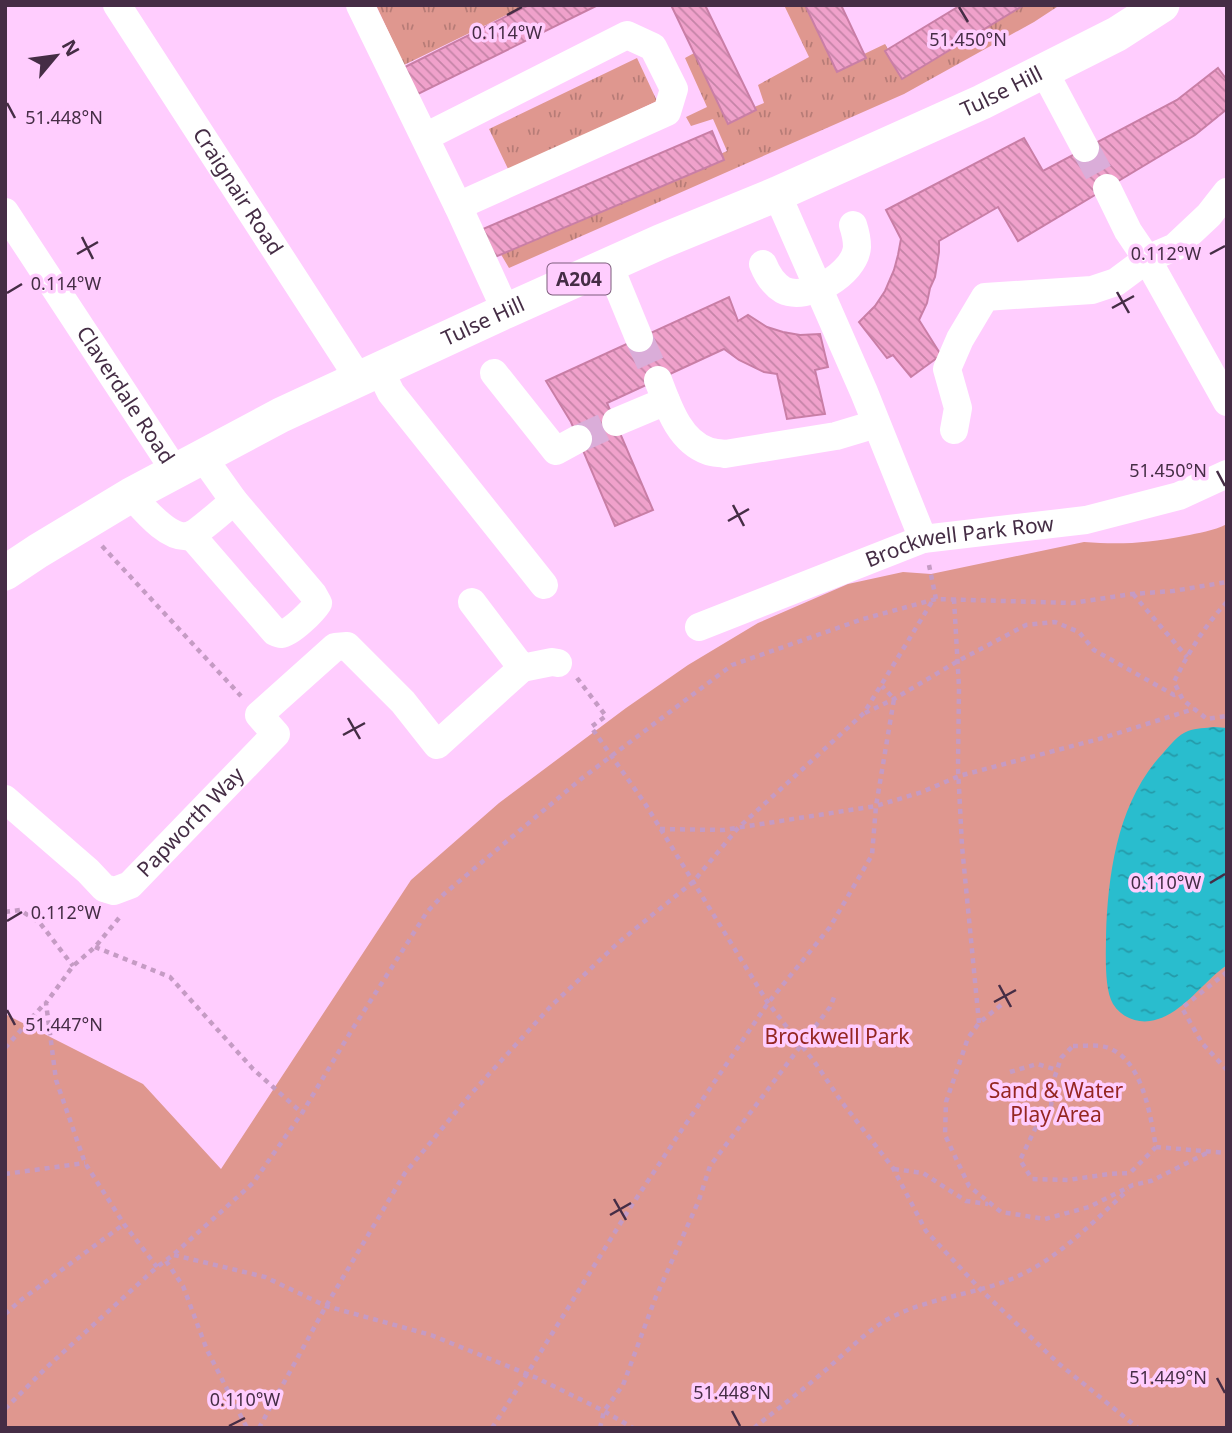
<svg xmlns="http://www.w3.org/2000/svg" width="1232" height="1433" font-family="'Noto Sans',sans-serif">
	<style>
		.grass { fill: url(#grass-tufts) }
		.green { fill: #df978f }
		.water { fill: url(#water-ripples) }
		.building { fill: url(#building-back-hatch); stroke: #c97ea6; stroke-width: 2 }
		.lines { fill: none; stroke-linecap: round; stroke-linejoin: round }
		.minor-tunnel { stroke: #daadd9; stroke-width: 28; stroke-dasharray: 28 14; stroke-linecap: butt }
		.path { stroke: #c59bc4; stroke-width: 4.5; stroke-dasharray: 5 5; stroke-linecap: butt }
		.minor { stroke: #fff; stroke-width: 28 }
		.major { stroke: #fff; stroke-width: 35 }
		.ticks { fill: none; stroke: #452d45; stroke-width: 2.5 }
		.labels { text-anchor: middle; stroke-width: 7; stroke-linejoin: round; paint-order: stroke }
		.shield { fill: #ffcdfe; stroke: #7d5d7c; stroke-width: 2 }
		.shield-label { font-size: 19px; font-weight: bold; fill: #452d45 }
		.street-label { font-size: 21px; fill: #452d45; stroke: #ffcdfe }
		.park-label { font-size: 21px; fill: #952622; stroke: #ffcdfe }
		.ticks-label { font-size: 18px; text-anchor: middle; fill: #452d45; stroke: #ffcdfe; stroke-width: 7; stroke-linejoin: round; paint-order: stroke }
	</style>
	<defs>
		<pattern id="grass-tufts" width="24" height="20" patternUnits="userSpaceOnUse" patternTransform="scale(1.75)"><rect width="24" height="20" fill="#df978f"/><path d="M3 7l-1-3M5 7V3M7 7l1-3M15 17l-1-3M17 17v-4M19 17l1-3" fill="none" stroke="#b77c77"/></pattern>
		<pattern id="water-ripples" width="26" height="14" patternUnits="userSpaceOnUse" patternTransform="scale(1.75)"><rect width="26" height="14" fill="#29bdce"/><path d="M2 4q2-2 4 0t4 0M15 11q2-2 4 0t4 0" fill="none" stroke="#259aa9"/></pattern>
		<pattern id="building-back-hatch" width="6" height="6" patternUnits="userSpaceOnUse" patternTransform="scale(1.75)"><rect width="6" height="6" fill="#f0a1cb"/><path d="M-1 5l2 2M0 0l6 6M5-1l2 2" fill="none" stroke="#c484a7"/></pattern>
	</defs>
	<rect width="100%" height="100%" fill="#ffcdfe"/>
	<path class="grass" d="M376 5H527L404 65Z
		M784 5H808L839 66 885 44 902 73 1014 5H1060L1034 22 904 94 509 268 499 251 568 222 727 151 713 119 691 126 686 117 707 107 685 58 696 52 730 117 764 103 758 85 809 57Z
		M637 58 657 101 509 171 489 129Z"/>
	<path class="green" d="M1227 524V1428H5V1014L143 1084 221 1169 411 880 499 803 626 708 688 665 758 623 848 584 903 572 931 574 1084 542C1121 545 1148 543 1184 536 1199 533 1213 531 1227 524Z"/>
	<path class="water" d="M1214 727 1227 728V965C1202 982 1182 1016 1150 1021 1136 1023 1121 1017 1113 1004 1104 989 1106 954 1106 936 1108 872 1118 800 1164 752 1171 744 1178 735 1188 731 1196 728 1206 728 1214 727Z"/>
	<path class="building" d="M529 5H598L416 95 403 68Z
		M671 5H705L756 110 728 124Z
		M805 5H841L866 58 837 72Z
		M961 5H1024L902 79 885 51Z
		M1218 68 1227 80V109L1195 135 1018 241 998 207 939 241V252L935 277 930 288 927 303 919 320 941 355 911 377 893 355 887 358 859 322 875 306 885 291 894 270 898 255 901 239 886 210 1024 138 1043 171 1177 100Z
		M712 131 724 160 495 257 483 229Z
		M729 297 738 321 748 315 767 327 783 332 800 335 820 334 828 367 815 370 825 414 787 419 777 374 764 372 739 360 724 349 607 403 653 510 615 526 571 422 546 381Z"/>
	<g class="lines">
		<path class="minor-tunnel" d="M1085 148 1107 188
			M639 338 658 380
			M578 439 616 422"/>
		<path class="path" d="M102 546 241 696
			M929 565 936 599
			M1133 594 1187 657
			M954 599 959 687 958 768 962 846 979 1023
			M1227 602C1205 625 1188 653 1174 682L1183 700 1207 719 1227 716
			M577 678 606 716 591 727 644 802 768 1003 816 1064 841 1101 893 1168 926 1231 981 1290 1058 1363 1138 1428
			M865 713 894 699 958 661 1026 625 1055 622 1079 632 1094 650 1174 695 1179 693
			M660 829 723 830 876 806 922 792 959 776 1099 739 1194 709
			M5 912 20 910 40 923 73 966
			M119 918 95 947 73 966 46 1003 56 1080 85 1163 124 1224 157 1267
			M95 947 170 977 253 1069 302 1113
			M1227 972 1182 1008 1202 1043 1227 1070
			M1001 1005 979 1023 968 1038 946 1102 945 1135 969 1186 1001 1212 1045 1219 1089 1207 1133 1185 1151 1181 1209 1152
			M1073 1046C1082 1046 1092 1045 1101 1046 1142 1053 1150 1114 1156 1147L1130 1173 1109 1174 1068 1180 1032 1179 1020 1160 1035 1129 1051 1107 1053 1082 1061 1058Z
			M5 1048 45 1003
			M1010 1072 1037 1064 1057 1070
			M1156 1147 1227 1153
			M894 1169 923 1173 966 1201 988 1204
			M5 1174 85 1163
			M174 1255 265 1277 326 1306 431 1335 537 1378 604 1411 633 1428
			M166 1261 183 1286 207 1350 247 1428
			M5 1314 21 1300 124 1224
			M5 1409 47 1367 157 1267 173 1255 253 1183 302 1113 350 1033 427 912 444 894 581 779 732 665 863 619 936 599 1072 603 1132 594 1173 591 1227 582
			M259 1428 326 1306 405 1173 470 1095 551 1006 619 942 693 882 738 828 864 713 933 600
			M492 1428 527 1374 628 1211 677 1137 768 1003 830 927 872 855 876 806 894 699 882 686
			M600 1428 604 1411 623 1385 655 1299 699 1200 710 1166 830 1007 835 995
			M754 1428C776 1410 799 1393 821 1374 845 1354 868 1328 896 1315 934 1297 976 1294 1014 1278 1058 1259 1093 1222 1128 1190"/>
		<g class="minor">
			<path id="s1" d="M117 5 350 365 357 380"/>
			<path d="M360 5 458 206 506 311"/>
			<path d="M1044 71 1085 148"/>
			<path d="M425 137 627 35 653 47 674 89 667 112 458 206"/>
			<path d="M1107 188 1128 231 1147 259 1227 402"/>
			<path d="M777 194 864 392 923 539"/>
			<path id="s2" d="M5 212 175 471"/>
			<path d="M763 264C767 274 773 284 783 290 807 302 855 274 857 247 857 240 855 231 853 225"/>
			<path d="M609 265 639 338"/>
			<path d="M379 369 391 393 544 585"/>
			<path d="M494 373 556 451 578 439"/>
			<path d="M658 380C668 406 679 441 708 451 713 453 720 453 725 454L836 436 876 424"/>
			<path d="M616 422 666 401"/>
			<path d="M954 430 958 408 947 369 960 339 985 297 1092 290 1116 282 1147 259 1175 247 1209 215 1227 192"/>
			<path d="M131 495C143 508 168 540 189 536 198 533 225 508 234 501"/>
			<path d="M191 535 275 632C277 633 279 634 281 634 291 633 313 611 318 603L313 594 234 501 202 456"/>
			<path d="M472 602 522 668 552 662 558 663"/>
			<path id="s3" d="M699 627 923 539 1086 520 1179 496 1227 474"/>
			<path id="s4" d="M5 799 88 871 104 888 114 891 130 885 276 734 259 715 335 647 347 646 403 702 437 745 522 668"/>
		</g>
		<path class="major" id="s5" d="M5 573 38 551 131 495 281 415 506 311 660 242 777 194 982 102 1117 34 1162 5"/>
	</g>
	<path class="ticks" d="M959 7 968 22M507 15 522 7M7 103 15 118M82 237 93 259M77 254 98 242M1210 254 1225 246M1117 292 1129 313M7 293 22 284M1112 308 1134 296M1217 471 1225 486M733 505 744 526M728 521 749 509M348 718 360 739M343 735 365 723M1210 883 1225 874M7 921 22 912M999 985 1011 1007M994 1002 1016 990M7 1010 15 1025M614 1199 626 1220M610 1215 631 1203M1217 1378 1225 1393M732 1411 740 1426M229 1426 245 1418"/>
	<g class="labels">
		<rect class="shield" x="547.5" y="263.5" width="63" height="31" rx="5"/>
		<g class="shield-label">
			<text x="579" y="286">A204</text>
		</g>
		<g class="street-label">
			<text dy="7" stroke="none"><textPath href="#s5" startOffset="1108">Tulse Hill</textPath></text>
			<text dy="7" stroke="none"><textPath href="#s1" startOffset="222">Craignair Road</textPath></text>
			<text dy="7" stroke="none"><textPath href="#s5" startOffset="541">Tulse Hill</textPath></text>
			<text dy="7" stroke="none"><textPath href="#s2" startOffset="219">Claverdale Road</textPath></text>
			<text dy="7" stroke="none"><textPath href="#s3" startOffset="276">Brockwell Park Row</textPath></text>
			<text dy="7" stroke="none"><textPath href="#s4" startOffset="248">Papworth Way</textPath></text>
		</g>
		<g class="park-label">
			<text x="837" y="1044">Brockwell Park</text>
			<text x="1056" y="1098">Sand &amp; Water<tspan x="1056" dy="24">Play Area</tspan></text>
		</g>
	</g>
	<g class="ticks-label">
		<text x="507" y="39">0.114°W</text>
		<text x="968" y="46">51.450°N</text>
		<text x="64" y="124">51.448°N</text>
		<text x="1166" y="260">0.112°W</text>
		<text x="66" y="290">0.114°W</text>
		<text x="1168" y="477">51.450°N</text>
		<text x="1166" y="889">0.110°W</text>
		<text x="66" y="919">0.112°W</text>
		<text x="64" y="1031">51.447°N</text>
		<text x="1168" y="1384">51.449°N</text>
		<text x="732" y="1399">51.448°N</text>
		<text x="245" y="1406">0.110°W</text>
	</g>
	<rect width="1232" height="1433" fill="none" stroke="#452d45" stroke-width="14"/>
	<g transform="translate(56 56) rotate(61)" stroke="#ffcdfe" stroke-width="5" paint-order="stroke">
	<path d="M0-5L12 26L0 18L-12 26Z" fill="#452d45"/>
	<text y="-10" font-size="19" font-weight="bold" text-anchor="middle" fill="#452d45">N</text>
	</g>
</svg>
